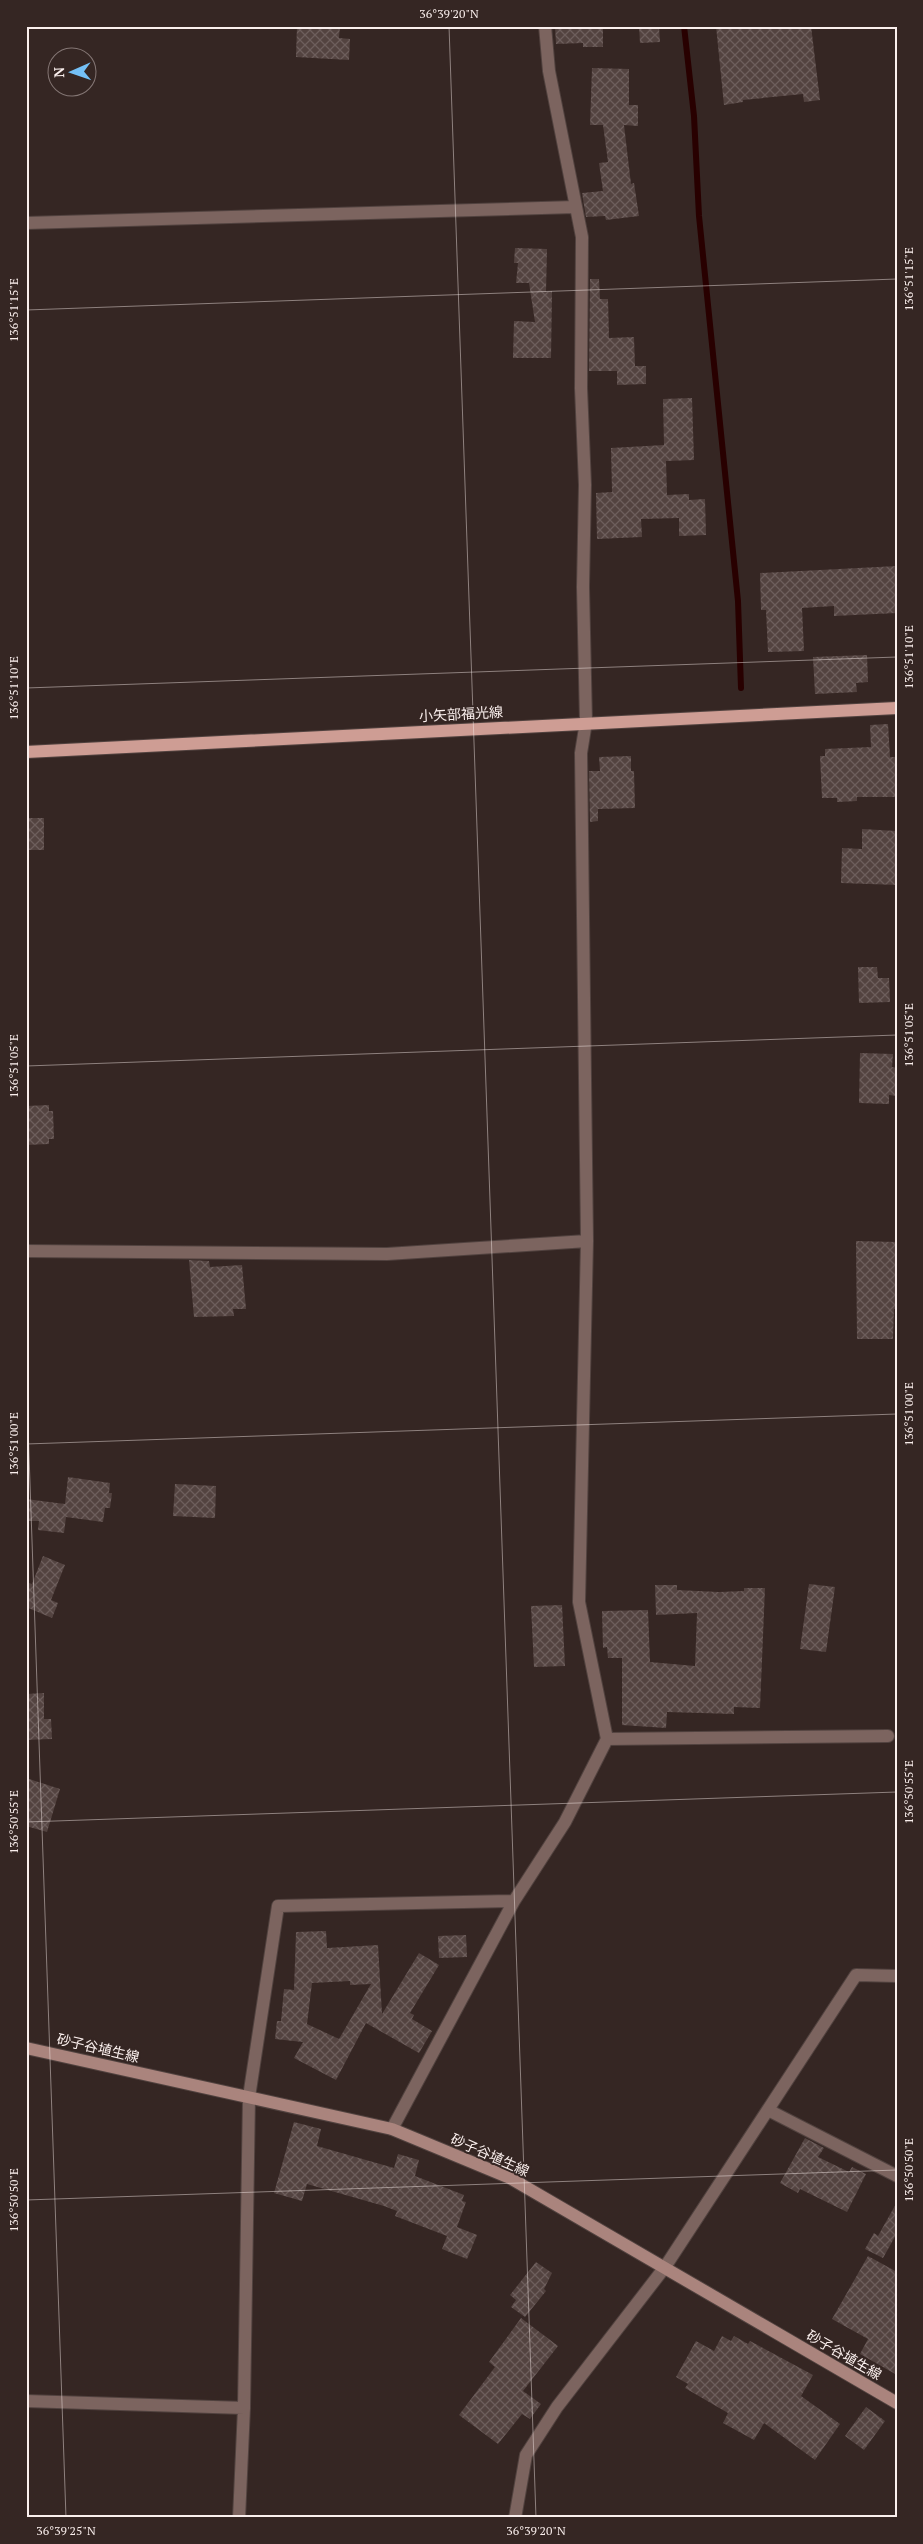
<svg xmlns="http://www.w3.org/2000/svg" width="923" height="2544" font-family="'PT Serif','Noto Sans JP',serif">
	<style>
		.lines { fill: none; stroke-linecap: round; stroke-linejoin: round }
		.stream { stroke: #280000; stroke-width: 6 }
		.building { fill: url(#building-cross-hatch); fill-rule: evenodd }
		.minor-casing { stroke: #51423f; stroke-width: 14 }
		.secondary-casing { stroke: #51423f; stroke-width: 14 }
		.primary-casing { stroke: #51423f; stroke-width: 14 }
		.minor { stroke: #7c645f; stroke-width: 12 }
		.secondary { stroke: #aa847d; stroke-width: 12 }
		.primary { stroke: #ce9d94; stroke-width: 12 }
		.ticks { fill: none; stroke: #faefed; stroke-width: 1; stroke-opacity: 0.45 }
		.labels { text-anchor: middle; stroke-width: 4; stroke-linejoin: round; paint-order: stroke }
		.street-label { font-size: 14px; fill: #faefed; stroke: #352623 }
		.neatline { fill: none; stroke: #faefed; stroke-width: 2 }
		.ticks-label { font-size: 12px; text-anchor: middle; fill: #faefed }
	</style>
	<defs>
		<pattern id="building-cross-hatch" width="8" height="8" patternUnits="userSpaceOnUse" patternTransform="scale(1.25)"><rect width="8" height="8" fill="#534340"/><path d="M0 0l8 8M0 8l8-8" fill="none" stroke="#6d5e5c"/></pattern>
	</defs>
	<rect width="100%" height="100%" fill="#352623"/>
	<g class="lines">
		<path class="stream" d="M684 26 694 116 699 216 738 601 741 688"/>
	</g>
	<path class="building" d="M297 26H340L339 38 350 39 349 60 296 57Z
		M555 26H603V47H583V43L556 44Z
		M639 26H659L660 42 640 43Z
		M716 26H811L820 100 804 102 803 94 743 100V102L724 105Z
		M592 68 629 69V105H638V126L624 125 631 184 634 183 639 216 606 220 605 216 586 217 582 193 603 191 599 163 608 162 603 125H590Z
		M515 248 547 249 546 292 552 291 551 358H513L514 321 535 322 529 283H516L518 263H514Z
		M590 279H599L600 299H608L609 338 634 337 635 366H646V384L617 385V371H589Z
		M692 398 694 460 666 461 667 495 689 494V500L705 499 706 535 679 536V518L641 519 642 537 597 539 596 493 612 492 611 448 664 445 663 399Z
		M897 566V613L834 616V606L802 608 804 651 768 652 766 610H761L760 573Z
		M867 655 868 682 856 683 857 692 815 694 813 657Z
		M888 724 890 757H897V797H857V801L837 802V798H822L820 756H825V749L871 747 870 725Z
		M631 756V771H634L635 808 598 809V821L590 822 589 771H600L599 757Z
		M26 818H44V850H26Z
		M862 829 897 831V885L841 883 842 848 862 849Z
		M858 967H877L878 978H889L890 1002 859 1003Z
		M860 1053 893 1054 892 1067 897 1068V1096L889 1095V1104L859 1103Z
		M49 1105V1111H53L54 1139H49V1144L26 1145V1106Z
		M856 1241 897 1242V1309H894L893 1339H857Z
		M189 1260 209 1261 210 1267 242 1265 246 1309H233L234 1316 194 1317Z
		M68 1477 110 1483 109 1493H112L110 1508H105L103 1522 66 1517 64 1533 38 1530 39 1521H26V1499L65 1504Z
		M175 1484 216 1486 215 1518 173 1516Z
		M43 1556 65 1565 51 1600 58 1603 52 1618 26 1607V1582L32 1584Z
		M809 1584 835 1587 826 1652 800 1649Z
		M655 1585H677V1590L719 1592 744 1591V1588H765L760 1708 734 1707V1714L667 1712 666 1728 622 1725V1658H608L607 1647 603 1648 602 1611 648 1610 650 1662 695 1666 697 1613 656 1615Z
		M562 1605 565 1666 534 1667 531 1606Z
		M44 1693V1719H51L52 1739 26 1740V1694Z
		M26 1778 60 1789 47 1832 26 1826Z
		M326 1931 327 1948 378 1945 382 2014 419 1953 439 1965 410 2013 414 2015 412 2019 432 2031 419 2053 366 2023 336 2080 294 2058 303 2042 275 2039 277 2021H281L284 1989 294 1990 296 1932ZM350 1981V1985L371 1984 339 2039 307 2024 312 1983Z
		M466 1935 467 1957 439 1958 438 1936Z
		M294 2122 321 2129 317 2146 394 2168 398 2154 419 2160 415 2176 464 2195 462 2201 466 2202 457 2227 477 2235 467 2259 442 2249 447 2236 395 2216 397 2211 384 2206 307 2184 302 2201 274 2193Z
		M805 2138 824 2148 818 2157 849 2172 852 2167 866 2174 847 2212 800 2189 798 2193 780 2183Z
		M897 2202V2233L883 2258 865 2249 874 2233 878 2236Z
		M868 2256 897 2272V2375L860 2354 868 2339 832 2319Z
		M536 2262 552 2273 544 2289 546 2291 525 2317 511 2307 516 2300 510 2295Z
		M521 2318 558 2346 523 2391 541 2404 530 2419 522 2414 498 2444 459 2415 495 2367 489 2362Z
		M722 2336 731 2341 734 2336 748 2344 750 2341 813 2375 801 2396 840 2424 815 2460 764 2423 754 2440 723 2423 728 2413 685 2388 688 2384 676 2377 696 2341 714 2351Z
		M866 2407 885 2421 864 2450 845 2436Z"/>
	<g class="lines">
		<g class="minor-casing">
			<path id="minor" d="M26 223 575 207
				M26 1251 387 1254 587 1241
				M607 1739 888 1736
				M768 2110 897 2176
				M392 2129 514 1901 565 1822 607 1739 579 1602 587 1241 581 753 586 722 583 587 585 485 581 388 582 237 549 71 545 26
				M26 2401 244 2408
				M239 2518 244 2408 249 2097 278 1906 514 1901
				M515 2518 526 2455 557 2407 665 2267 856 1975 897 1976"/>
		</g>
		<g class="secondary-casing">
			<path id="secondary" d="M26 2048 392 2129 510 2178 897 2403"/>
		</g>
		<g class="primary-casing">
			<path id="primary" d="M26 752 897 708"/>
		</g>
		<use href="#minor" class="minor"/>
		<use href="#secondary" class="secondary"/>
		<use href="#primary" class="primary"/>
	</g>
	<path class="ticks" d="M449 26 536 2518M26 310 897 279M26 688 897 657M26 1066 897 1035M26 1368 66 2518M26 1444 897 1414M26 1822 897 1792M26 2200 897 2170"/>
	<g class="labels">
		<g class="street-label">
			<text transform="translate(461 714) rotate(-3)" y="5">小矢部福光線</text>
			<text transform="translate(98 2048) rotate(13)" y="5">砂子谷埴生線</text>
			<text transform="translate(490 2155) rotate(24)" y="5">砂子谷埴生線</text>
			<text transform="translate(844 2355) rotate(30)" y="5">砂子谷埴生線</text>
		</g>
	</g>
	<rect width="923" height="2544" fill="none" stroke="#352623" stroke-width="55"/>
	<g transform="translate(72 72) rotate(268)"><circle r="24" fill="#352623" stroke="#847674"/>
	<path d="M0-4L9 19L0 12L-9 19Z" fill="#74c0f6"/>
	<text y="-8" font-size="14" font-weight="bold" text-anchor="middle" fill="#faefed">N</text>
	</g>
	<rect x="28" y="28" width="868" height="2488" class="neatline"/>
	<g class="ticks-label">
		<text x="449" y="18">36°39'20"N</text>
		<text transform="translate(909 279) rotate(-90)" y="4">136°51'15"E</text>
		<text transform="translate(14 310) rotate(-90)" y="4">136°51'15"E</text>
		<text transform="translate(909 657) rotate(-90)" y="4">136°51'10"E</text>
		<text transform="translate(14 688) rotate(-90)" y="4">136°51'10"E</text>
		<text transform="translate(909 1035) rotate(-90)" y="4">136°51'05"E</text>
		<text transform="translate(14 1066) rotate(-90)" y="4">136°51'05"E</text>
		<text transform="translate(909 1414) rotate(-90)" y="4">136°51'00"E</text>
		<text transform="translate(14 1444) rotate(-90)" y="4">136°51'00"E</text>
		<text transform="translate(909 1792) rotate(-90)" y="4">136°50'55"E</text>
		<text transform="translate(14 1822) rotate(-90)" y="4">136°50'55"E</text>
		<text transform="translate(909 2170) rotate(-90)" y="4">136°50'50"E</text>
		<text transform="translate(14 2200) rotate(-90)" y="4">136°50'50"E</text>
		<text x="66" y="2535">36°39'25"N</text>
		<text x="536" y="2535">36°39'20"N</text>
	</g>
</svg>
